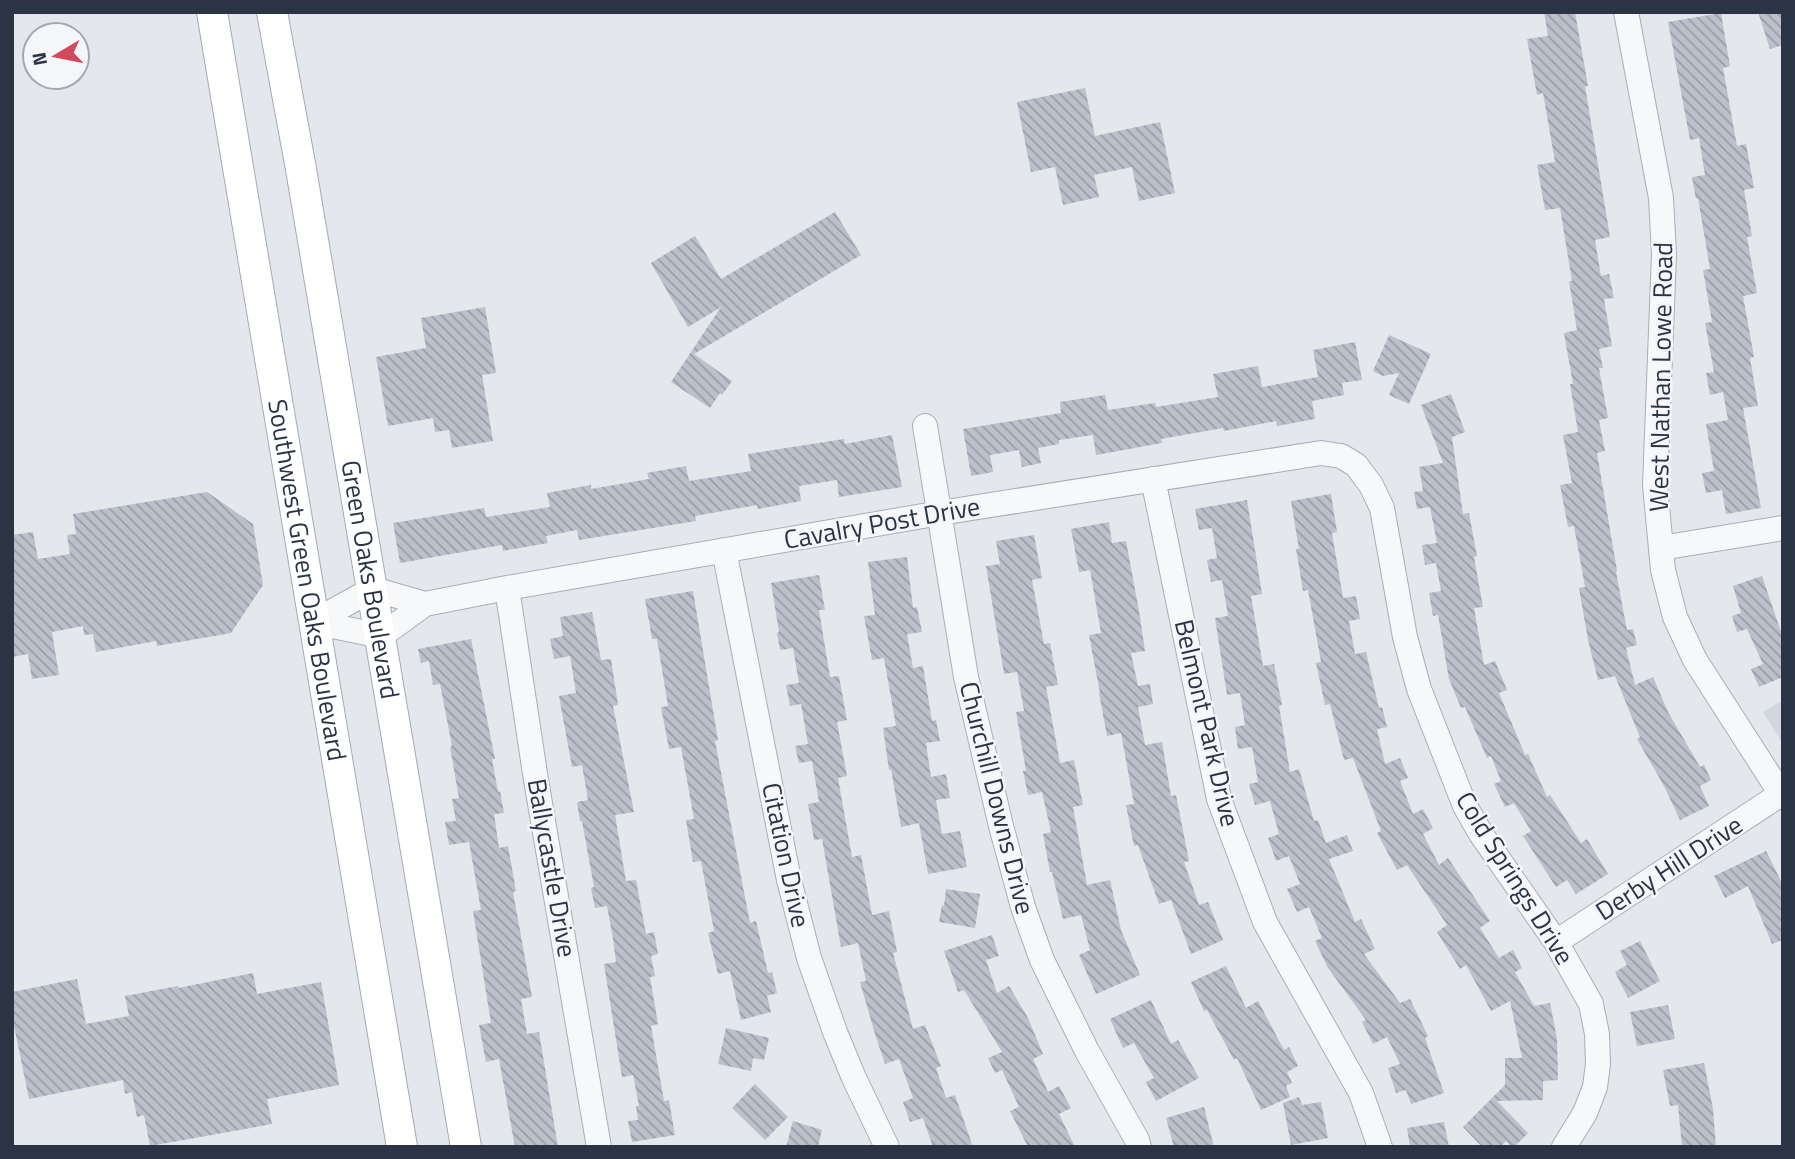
<svg xmlns="http://www.w3.org/2000/svg" width="1795" height="1159" font-family="'Titillium Web',sans-serif">
	<style>
		.built { fill: #d2d6de }
		.building { fill: url(#building-back-hatch) }
		.lines { fill: none; stroke-linecap: round; stroke-linejoin: round }
		.minor-casing { stroke: #a9aeb7; stroke-width: 26 }
		.major-casing { stroke: #a3abb8; stroke-width: 32 }
		.minor { stroke: #f7f8fa; stroke-width: 24 }
		.major { stroke: #fff; stroke-width: 30 }
		.labels { text-anchor: middle; stroke-width: 5; stroke-linejoin: round; paint-order: stroke }
		.street-label { font-size: 26px; fill: #2b3445; stroke: #f4f6f9 }
	</style>
	<defs>
		<pattern id="building-back-hatch" width="6" height="6" patternUnits="userSpaceOnUse" patternTransform="scale(1.75)"><rect width="6" height="6" fill="#bbc0ca"/><path d="M-1 5l2 2M0 0l6 6M5-1l2 2" fill="none" stroke="#989da6"/></pattern>
	</defs>
	<rect width="100%" height="100%" fill="#e4e7ec"/>
	<path class="built" d="M1783 700V744L1763 712Z"/>
	<path class="building" d="M1544 12H1575L1588 86H1585L1610 237 1595 240 1601 276 1609 274 1614 298 1604 299 1612 346 1599 349 1603 368H1599L1608 418 1599 420 1605 451 1597 453 1617 571 1616 572 1627 630 1633 629 1637 645 1626 648 1635 685 1653 677 1668 712 1700 767 1704 765 1711 780 1700 786 1709 806 1680 820 1664 786 1637 739 1640 737 1615 676 1598 680 1588 640 1579 588 1585 587 1574 526 1568 527 1560 485 1572 483 1563 435 1578 432 1570 384H1573L1564 333 1577 330 1569 281H1572L1560 208 1545 210 1537 165 1555 162 1543 93 1537 95 1527 39 1548 36Z
		M1758 12H1783V45L1770 49Z
		M1721 13 1730 66 1723 68 1737 146 1746 144 1754 188 1744 190 1752 236 1747 237 1757 293 1743 296 1754 357 1750 358 1758 406 1743 408 1761 508 1726 514 1722 490 1706 493 1702 473 1714 471 1706 424 1728 420 1723 392 1710 395 1706 373 1714 372 1705 323 1712 322 1703 270 1710 269 1698 198 1696 199 1692 177 1705 175 1699 138 1690 140 1668 22Z
		M1085 88 1095 136 1160 122 1175 193 1139 201 1132 167 1094 175 1099 197 1063 205 1055 167 1031 172 1017 102Z
		M835 212 861 255 694 354 732 381 722 395 720 393 710 408 671 382 721 307 688 327 651 263 695 236 721 279Z
		M485 307 496 373 482 375 493 441 452 448 449 430 435 432 433 418 388 426 376 357 426 348 421 318Z
		M1389 335 1431 354 1409 404 1389 395 1399 373 1383 376 1373 371Z
		M1355 342 1362 380 1342 383 1344 395 1312 401 1315 419 1277 426 1276 421 1224 431 1223 428 1161 439 1162 443 1096 455 1093 435 1059 440V444L1038 448 1041 463 1022 467 1019 450 990 455 993 472 971 476 963 429 1061 413 1060 402 1105 395 1108 410 1155 403 1156 407 1218 397 1213 374 1258 366 1262 387 1318 377 1313 350Z
		M1451 394 1465 432 1452 437 1463 514 1469 513 1477 556 1474 557 1483 607 1474 608 1484 665 1495 661 1507 690 1499 693 1525 755 1528 754 1547 797 1550 795 1581 843 1587 839 1608 874 1576 894 1567 880 1556 887 1523 836 1531 831 1514 803 1505 807 1494 784 1501 781 1491 756 1487 758 1465 707 1461 708 1449 679 1438 615 1433 616 1429 593 1441 591 1436 563 1425 565 1422 545 1437 543 1430 507 1417 509 1414 492 1423 491 1419 467 1443 463 1421 405Z
		M892 435 902 487 839 497 837 480 799 486 801 501 758 509 757 505 695 516 696 521 579 540 577 530 546 536 548 543 503 551 502 545 400 563 393 523 484 508 486 517 550 507 547 493 591 485V489L649 479 647 473 686 466 689 481 751 471 748 454 844 439 845 444Z
		M207 492 253 524 263 585 231 633 157 646 156 641 96 652 93 634 84 635 83 626 52 632 59 675 32 679 28 654 12 657V535L33 532 38 559 70 554 67 535 76 534 73 514Z
		M1331 494 1337 532 1332 533 1343 598 1356 596 1360 619 1349 621 1355 654 1366 652 1379 708 1382 707 1387 727 1377 729 1385 764 1400 758 1408 778 1400 781 1413 814 1423 809 1433 828 1423 834 1439 865 1448 858 1490 921 1480 928 1499 958 1513 950 1522 968 1515 972 1534 1006 1550 1003 1557 1039 1558 1080 1543 1081V1100L1497 1101 1528 1133 1514 1147H1512L1506 1141 1500 1147H1482L1463 1127 1505 1085V1058H1522L1510 1001 1491 1011 1466 965 1460 969 1437 932 1447 925 1407 865 1397 870 1377 833 1381 831 1353 758 1344 760 1330 704 1325 705 1316 663 1321 662 1308 590 1303 591 1296 549H1299L1291 501Z
		M1247 500 1262 594 1251 596 1263 666 1274 664 1282 705 1279 706 1290 772 1299 769 1314 821 1318 820 1326 843 1347 835 1353 851 1329 859 1355 922 1361 919 1375 949 1364 954 1400 1003 1410 999 1428 1036 1425 1038 1444 1093 1411 1104 1406 1090 1396 1093 1388 1068 1400 1064 1387 1037 1373 1044 1362 1022 1366 1020 1328 968 1315 941 1322 938 1309 907 1297 912 1287 889 1300 884 1289 856 1276 861 1268 838 1279 834 1270 801 1255 805 1249 784 1258 782 1252 747 1238 749 1235 727 1245 725 1240 693 1227 695 1215 618 1228 616 1222 580 1211 582 1207 560 1217 558 1212 528 1199 530 1195 509Z
		M1109 522 1112 543 1126 541 1139 611 1145 651 1131 653 1138 686 1150 684 1153 704 1138 707 1145 745 1162 742 1171 796 1176 795 1189 861 1184 862 1199 905 1208 902 1223 940 1191 954 1171 900 1159 904 1138 845 1134 846 1126 805 1134 804 1121 733 1107 736 1099 693H1100L1089 635 1101 633 1090 570 1079 572 1071 529Z
		M1034 535 1042 578 1032 580 1044 644 1050 643 1058 685 1046 687 1060 763 1074 760 1083 805 1073 807 1087 885 1110 880 1121 930 1140 975 1096 994 1079 955 1090 950 1081 915 1063 919 1052 872H1050L1043 834 1051 832 1042 792 1028 795 1023 771H1026L1016 712 1024 711 1017 672 1004 674 986 566 1000 564 996 541Z
		M907 557 913 608 917 607 922 632 907 634 913 668 923 666 932 721 936 720 940 741 926 743 931 777 946 774 950 798 936 800 942 834 960 831 967 867 928 874 919 823 901 827 891 769 889 770 883 728 896 726 884 658 872 660 864 616 875 615 868 562Z
		M819 575 825 610H819L830 677 839 676 847 720 837 722 847 776 838 778 852 857 861 855 872 915 889 911 897 952 893 953 913 1029 925 1025 941 1066 936 1068 946 1098 955 1095 973 1147H933L923 1118 910 1122 903 1102 913 1098 899 1059 885 1064 875 1034 860 982 866 981 858 943 841 947 822 839 814 840 808 804 819 802 812 761 799 763 795 746 808 744 801 704 790 706 786 685 799 683 793 648 780 650 777 633 779 632 771 583Z
		M1762 576 1783 638V677L1759 687 1751 669 1763 664 1747 629 1737 632 1732 616 1741 613 1733 586Z
		M693 591 718 740 715 741 750 923 756 921 768 973 772 972 777 993 767 996 771 1012 741 1020 730 971 718 974 708 933 714 931 701 861 693 862 686 820 694 819 681 747 669 749 661 707 668 706 657 639H652L645 599Z
		M592 612 601 660 611 659 618 705 613 706 634 812 615 815 626 881 636 880 646 934 654 932 658 954 651 956 655 976 650 977 658 1024 651 1026 664 1101 669 1100 675 1135 632 1142 628 1121 638 1120 636 1106H639L633 1075 622 1077 604 964 616 962 613 939 607 906 595 908 591 888 594 887 582 821H580L577 802 588 800 582 765 572 767 559 696 576 693 570 656 554 659 550 639 563 636 560 617Z
		M471 639 495 759H492L498 792 500 791 504 813 494 814 499 848 508 846 516 891 513 892 532 997 521 999 527 1034 539 1032 558 1147H515L499 1059 486 1062 479 1025 491 1023 473 911 481 910 469 842 449 845 445 822 456 821 452 799 459 798 450 747 452 746 440 684 433 685 429 661 421 663 418 649Z
		M1766 851 1783 885V940L1772 944 1748 886 1725 898 1714 876Z
		M946 889 980 894 975 928 939 922 942 905 944 906Z
		M992 935 999 956 986 960 997 993 1009 986 1028 1018 1043 1054 1033 1059 1048 1092 1059 1086 1071 1108 1059 1114 1075 1147H1028L1010 1111 1019 1107 1002 1070 995 1073 988 1058 1002 1052 964 990 958 992 944 951Z
		M1640 941 1660 981 1628 998 1615 972 1627 965 1620 951Z
		M1226 966 1246 1008 1258 1001 1284 1050 1289 1047 1298 1066 1287 1072 1292 1083 1286 1086 1290 1097 1261 1110 1237 1058 1234 1060 1207 1010 1204 1011 1191 982Z
		M253 973 257 994 321 982 339 1085 267 1099 272 1124 150 1146 144 1115 137 1117 132 1092 125 1094 123 1080 29 1099 12 1016V992L77 979 86 1024 129 1016 125 996 178 986V988Z
		M1151 1000 1171 1044 1178 1040 1199 1078 1156 1101 1146 1082 1154 1078 1134 1043 1123 1048 1110 1019Z
		M1668 1005 1675 1039 1637 1046 1630 1012Z
		M726 1028 769 1038 764 1060 753 1058 751 1071 718 1064Z
		M1704 1063 1713 1109 1716 1147H1682L1678 1105 1670 1106 1663 1070Z
		M755 1084 788 1117 765 1140 732 1108Z
		M1299 1097 1302 1105 1321 1102 1328 1138 1291 1145 1283 1103Z
		M1204 1107 1214 1147H1174L1166 1118Z
		M793 1121 822 1130 818 1147H786Z
		M1444 1122 1449 1147H1410L1407 1128Z"/>
	<g class="lines">
		<g class="minor-casing">
			<path id="minor" d="M1626 12 1661 198 1664 254 1655 485 1663 570 1675 617 1695 660 1783 797
				M925 426 966 677 1001 826 1023 907 1042 960 1087 1051 1137 1140 1139 1147
				M1153 479 1219 799 1265 922 1361 1093 1380 1147
				M1661 548 1783 528
				M724 550 789 880 809 958 835 1032 854 1078 887 1147
				M507 588 536 780 599 1147
				M313 622 381 636 425 604 507 588 940 513 1321 453 1341 456 1356 465 1371 485 1382 508 1405 637 1419 689 1465 806 1481 834 1556 942 1591 1004 1597 1034 1598 1064 1595 1087 1585 1113 1564 1147
				M313 622 373 589 425 604
				M1556 942 1781 794"/>
		</g>
		<g class="major-casing">
			<g id="major">
				<path id="s1" d="M212 12 402 1147"/>
				<path id="s2" d="M272 12 301 169 466 1147"/>
			</g>
		</g>
		<use href="#minor" class="minor"/>
		<use href="#major" class="major"/>
	</g>
	<g class="labels">
		<g class="street-label">
			<text transform="translate(1661 377) rotate(-89)" y="9">West Nathan Lowe Road</text>
			<text transform="translate(882 523) rotate(-10)" y="9">Cavalry Post Drive</text>
			<text dy="9" stroke="none"><textPath href="#s1" startOffset="576">Southwest Green Oaks Boulevard</textPath></text>
			<text dy="9" stroke="none"><textPath href="#s2" startOffset="576">Green Oaks Boulevard</textPath></text>
			<text transform="translate(1207 723) rotate(77)" y="9">Belmont Park Drive</text>
			<text transform="translate(997 798) rotate(76)" y="9">Churchill Downs Drive</text>
			<text transform="translate(786 855) rotate(78)" y="9">Citation Drive</text>
			<text transform="translate(552 868) rotate(80)" y="9">Ballycastle Drive</text>
			<text transform="translate(1669 868) rotate(-33)" y="9">Derby Hill Drive</text>
			<text transform="translate(1515 878) rotate(58)" y="9">Cold Springs Drive</text>
		</g>
	</g>
	<rect width="1795" height="1159" fill="none" stroke="#2b3445" stroke-width="28"/>
	<g transform="translate(56 56) rotate(260)"><circle r="33" fill="#f4f6f9" stroke="#a4a8b1" stroke-width="2"/>
	<path d="M0-5L12 26L0 18L-12 26Z" fill="#d1495b"/>
	<text y="-10" font-size="19" font-weight="bold" text-anchor="middle" fill="#2b3445">N</text>
	</g>
</svg>
